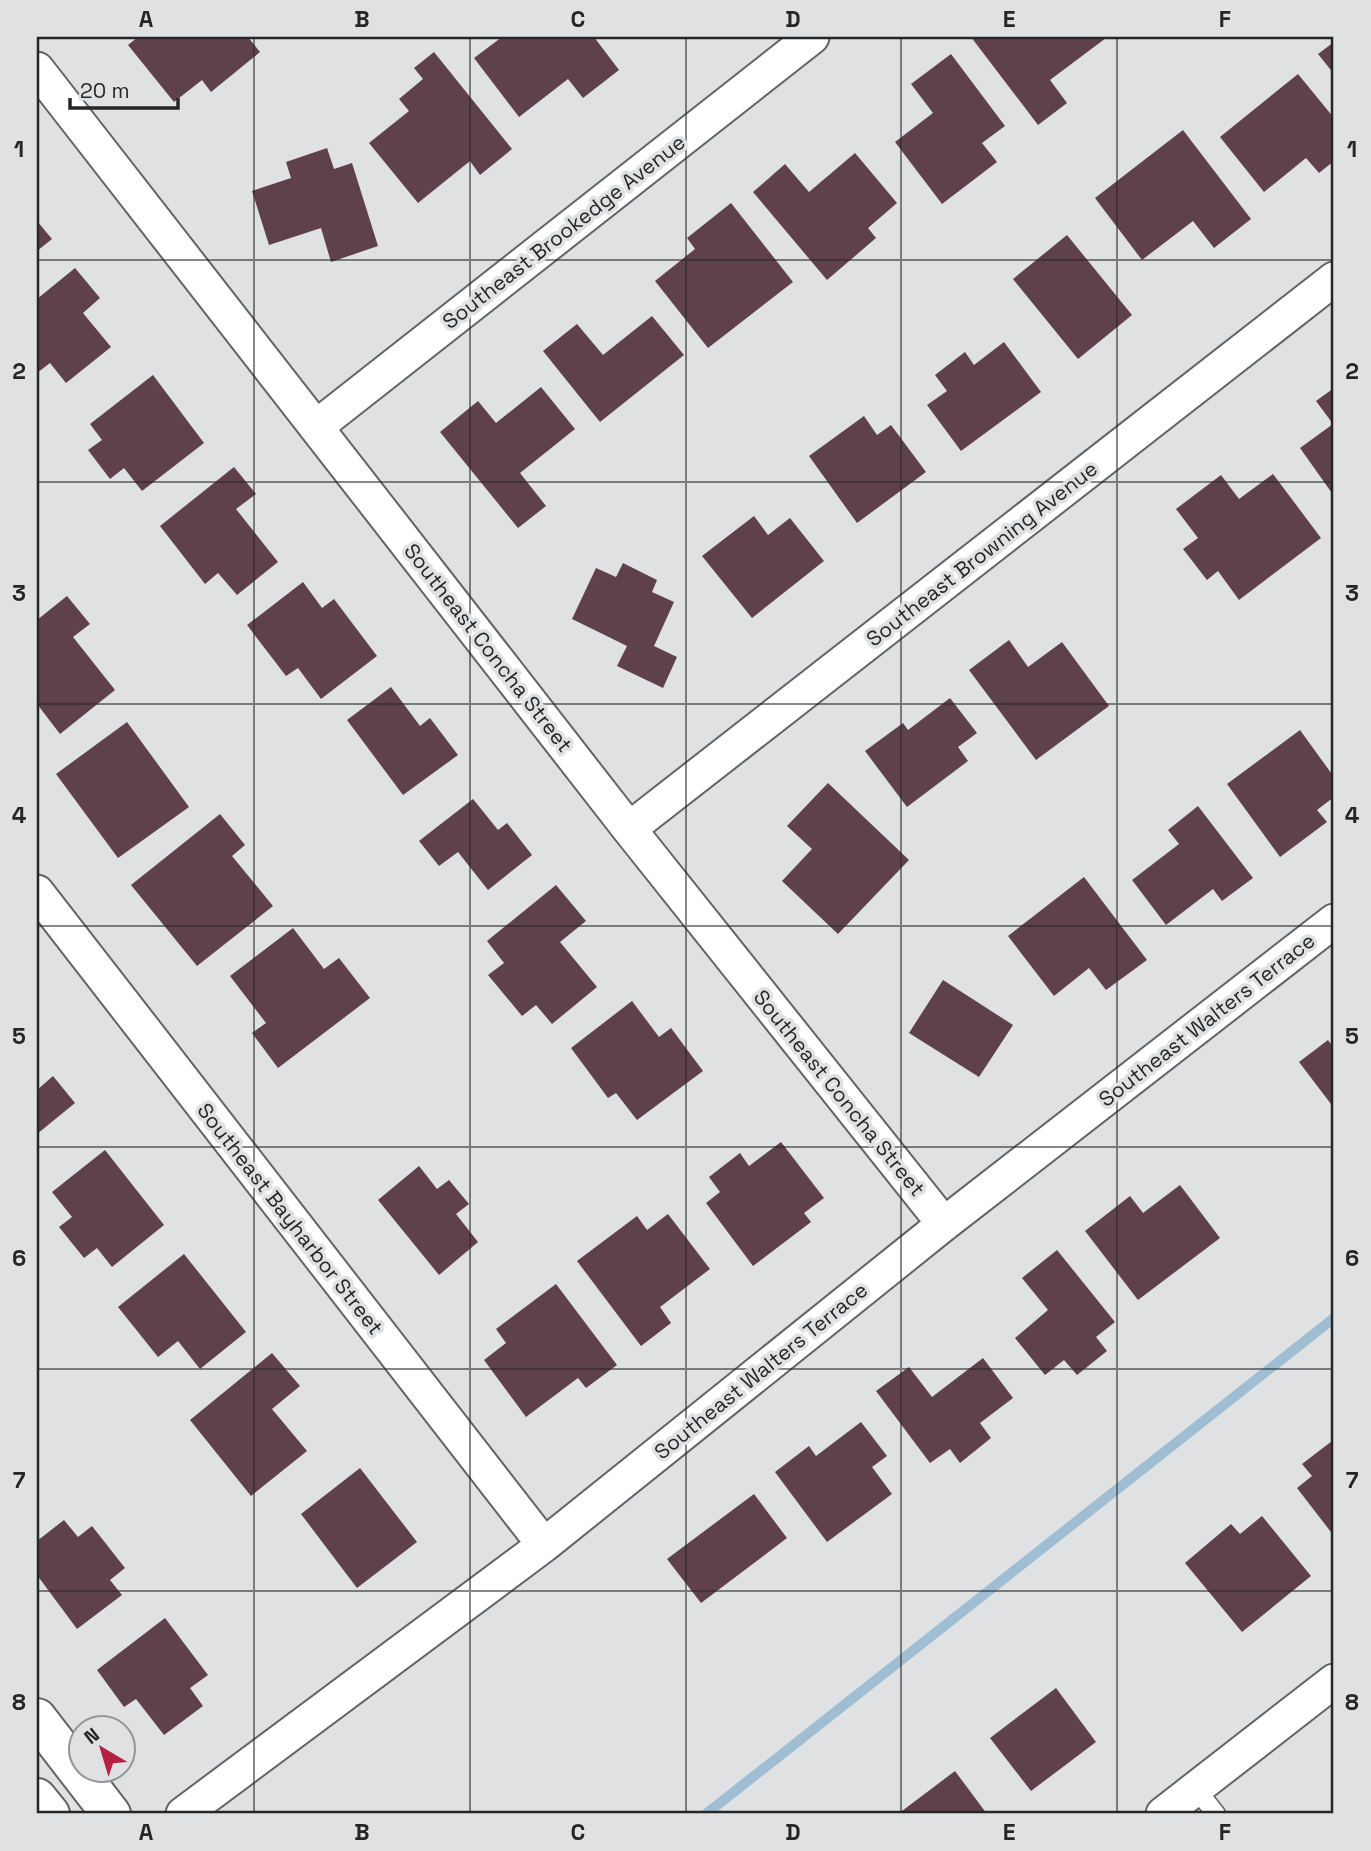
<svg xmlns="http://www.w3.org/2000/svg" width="1371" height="1851" font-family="'Space Grotesk',sans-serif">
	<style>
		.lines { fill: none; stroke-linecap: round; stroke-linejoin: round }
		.stream { stroke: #9fbed3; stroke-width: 10 }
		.building { fill: #5f414b }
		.service-casing { stroke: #626364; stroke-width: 21 }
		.minor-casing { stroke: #626364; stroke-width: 37 }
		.tertiary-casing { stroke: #626364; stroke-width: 42 }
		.service { stroke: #fff; stroke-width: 18 }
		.minor { stroke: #fff; stroke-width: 33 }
		.tertiary { stroke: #fff; stroke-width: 38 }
		.grid { fill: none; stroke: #262627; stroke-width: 2; stroke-opacity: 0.55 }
		.labels { text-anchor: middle; stroke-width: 7; stroke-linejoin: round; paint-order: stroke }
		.street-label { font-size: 21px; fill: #262627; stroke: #e0e1e2 }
		.neatline { fill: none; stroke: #262627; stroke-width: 2.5 }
		.grid-label { font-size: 23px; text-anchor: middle; font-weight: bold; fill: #262627 }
	</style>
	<rect width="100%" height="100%" fill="#e0e1e2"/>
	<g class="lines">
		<path class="stream" d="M706 1814 1334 1318"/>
	</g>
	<path class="building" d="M138 37H248L260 52 211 92 202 80 174 102 128 45Z
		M502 37H594L619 70 583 98 568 79 519 117 474 58Z
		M971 37H1105L1106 38 1050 80 1067 103 1038 125Z
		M1334 42V74L1318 54Z
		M434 52 512 149 480 175 470 161 418 203 369 143 409 111 399 99 423 79 414 68Z
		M951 54 1005 126 982 143 997 162 942 204 895 142 933 113 911 84Z
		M1298 74 1334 118V161L1319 173 1306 158 1264 192 1220 137Z
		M1183 130 1251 219 1214 248 1193 221 1142 260 1095 198Z
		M327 148 334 169 352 163 378 246 331 262 321 228 269 245 252 191 291 178 286 162Z
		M855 153 897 203 868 228 876 238 827 280 753 192 785 164 809 192Z
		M731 203 793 282 708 348 655 281 695 249 687 238Z
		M37 221 52 239 37 251Z
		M1067 235 1132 315 1078 359 1013 279Z
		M75 268 100 298 83 313 111 347 66 383 50 363 37 373V299Z
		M652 316 684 355 600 422 543 351 577 324 603 355Z
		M1004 342 1041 392 961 451 927 405 947 391 935 375 965 352 974 365Z
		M153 375 204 443 142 491 124 468 110 479 88 450 102 440 90 424Z
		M541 387 575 429 520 473 546 506 518 528 440 432 478 401 496 423Z
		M1334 388V496L1300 448 1333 424 1316 401Z
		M864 416 877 435 891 425 926 472 857 523 809 456Z
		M234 467 256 494 236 509 278 562 237 595 218 573 205 584 160 526Z
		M1273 474 1321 538 1239 600 1218 571 1207 580 1183 549 1198 538 1176 509 1221 475 1239 499Z
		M754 516 768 535 790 518 824 561 752 618 702 556Z
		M623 563 657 580 652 592 674 602 654 646 677 657 663 688 617 666 627 646 572 619 596 568 616 577Z
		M303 582 322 608 334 599 377 656 321 699 298 668 286 676 247 625Z
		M67 596 90 624 73 637 115 690 60 734 37 704V620Z
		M1009 640 1028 667 1062 642 1109 706 1036 760 969 670Z
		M391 687 420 726 430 718 458 755 403 795 347 720Z
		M950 698 977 733 958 747 968 761 907 807 865 751 903 723 908 730Z
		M127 722 189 807 118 858 56 774Z
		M1300 730 1334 777V797L1317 810 1327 822 1280 857 1227 784Z
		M828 783 909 860 838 934 782 881 812 849 787 826Z
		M473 799 498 830 507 823 532 855 488 890 458 852 439 866 419 841Z
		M1198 806 1253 878 1222 901 1213 889 1166 925 1132 880 1179 844 1168 830Z
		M220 814 245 845 232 856 273 906 197 966 131 885Z
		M1084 877 1147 960 1106 990 1089 968 1054 996 1008 936Z
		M556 885 586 921 560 942 597 987 552 1024 536 1005 522 1016 488 975 504 963 487 941Z
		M293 928 324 969 339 958 370 998 278 1068 252 1033 266 1023 230 976Z
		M943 980 1013 1025 979 1077 909 1033Z
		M632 1001 659 1037 671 1028 703 1071 637 1120 616 1093 608 1098 571 1048Z
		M1328 1040 1334 1048V1108L1299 1062Z
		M53 1076 75 1103 37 1134V1090Z
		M781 1142 824 1198 804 1213 811 1222 753 1266 706 1203 720 1192 709 1177 740 1153 749 1166Z
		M105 1150 164 1225 112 1267 97 1248 84 1258 59 1227 72 1217 52 1192Z
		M419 1166 437 1189 449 1180 469 1204 456 1214 478 1242 439 1275 378 1200Z
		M1180 1185 1220 1238 1138 1300 1085 1231 1130 1196 1143 1213Z
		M668 1214 710 1269 660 1307 671 1323 641 1346 577 1261 637 1216 647 1230Z
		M1057 1250 1115 1322 1096 1337 1107 1351 1077 1375 1064 1360 1045 1375 1015 1338 1048 1310 1022 1278Z
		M184 1254 246 1332 200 1369 178 1341 158 1357 118 1307Z
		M556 1284 617 1365 586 1388 578 1378 526 1417 484 1360 506 1343 496 1329Z
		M272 1353 300 1386 272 1409 307 1451 251 1496 190 1420Z
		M983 1358 1013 1398 980 1423 991 1438 960 1463 950 1449 930 1463 876 1391 909 1367 932 1397Z
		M861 1422 887 1456 872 1467 892 1494 827 1542 775 1472 809 1446 816 1456Z
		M1332 1441 1334 1443V1536L1297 1488 1312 1476 1302 1464Z
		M360 1468 417 1542 357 1588 301 1514Z
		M754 1494 787 1538 701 1603 667 1559Z
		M1262 1516 1311 1576 1242 1632 1185 1563 1231 1524 1240 1534Z
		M64 1520 78 1537 92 1526 125 1568 110 1580 122 1595 77 1629 37 1575V1541Z
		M165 1618 208 1675 190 1688 203 1706 164 1735 136 1699 124 1707 97 1670Z
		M1056 1688 1096 1742 1031 1791 990 1738Z
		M955 1771 987 1814H898Z"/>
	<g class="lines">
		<g class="service-casing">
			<path id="service" d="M1196 1789 1216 1814"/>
		</g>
		<g class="minor-casing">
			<path id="minor" d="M37 69 629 829 944 1224
				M316 427 812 37
				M629 829 1334 279
				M37 892 544 1545
				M183 1814 544 1545 944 1224 1334 921
				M1163 1814 1334 1681"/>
		</g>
		<g class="tertiary-casing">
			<path id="tertiary" d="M37 1718 111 1814
				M37 1798 50 1814"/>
		</g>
		<use href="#service" class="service"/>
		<use href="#minor" class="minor"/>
		<use href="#tertiary" class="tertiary"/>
	</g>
	<path class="grid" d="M254 37V1814M470 37V1814M686 37V1814M901 37V1814M1117 37V1814M37 260H1334M37 482H1334M37 704H1334M37 926H1334M37 1147H1334M37 1369H1334M37 1591H1334"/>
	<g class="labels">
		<g class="street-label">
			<text transform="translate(564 232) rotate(-38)" y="7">Southeast Brookedge Avenue</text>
			<text transform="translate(982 554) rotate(-38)" y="7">Southeast Browning Avenue</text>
			<text transform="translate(488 648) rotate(52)" y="7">Southeast Concha Street</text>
			<text transform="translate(1207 1020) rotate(-38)" y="7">Southeast Walters Terrace</text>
			<text transform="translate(839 1093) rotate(51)" y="7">Southeast Concha Street</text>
			<text transform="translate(290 1219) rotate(52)" y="7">Southeast Bayharbor Street</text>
			<text transform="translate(761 1371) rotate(-39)" y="7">Southeast Walters Terrace</text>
		</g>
	</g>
	<rect width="1371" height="1851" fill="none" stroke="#e0e1e2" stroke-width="77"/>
	<g transform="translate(102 1749) rotate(322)"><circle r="33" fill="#e0e1e2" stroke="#969697" stroke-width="2"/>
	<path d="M0-5L12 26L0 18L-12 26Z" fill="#b42243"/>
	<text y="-10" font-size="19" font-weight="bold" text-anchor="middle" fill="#262627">N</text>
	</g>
	<path d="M70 98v10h108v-10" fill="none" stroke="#262627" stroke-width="3.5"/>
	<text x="80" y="98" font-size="21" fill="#262627" stroke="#e0e1e2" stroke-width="5" paint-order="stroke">20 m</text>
	<rect x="38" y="38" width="1294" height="1774" class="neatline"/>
	<g class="grid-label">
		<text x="146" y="27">A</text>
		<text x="362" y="27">B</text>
		<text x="578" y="27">C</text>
		<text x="793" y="27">D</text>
		<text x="1009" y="27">E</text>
		<text x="1225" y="27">F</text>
		<text x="19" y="157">1</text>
		<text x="1352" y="157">1</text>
		<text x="19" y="379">2</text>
		<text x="1352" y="379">2</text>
		<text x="19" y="601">3</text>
		<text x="1352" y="601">3</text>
		<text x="19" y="823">4</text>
		<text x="1352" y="823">4</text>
		<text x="19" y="1044">5</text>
		<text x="1352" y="1044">5</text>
		<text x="19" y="1266">6</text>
		<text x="1352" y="1266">6</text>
		<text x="19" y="1488">7</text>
		<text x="1352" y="1488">7</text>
		<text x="19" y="1710">8</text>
		<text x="1352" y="1710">8</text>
		<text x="146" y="1840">A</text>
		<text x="362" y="1840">B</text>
		<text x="578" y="1840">C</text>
		<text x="793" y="1840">D</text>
		<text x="1009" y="1840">E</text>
		<text x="1225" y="1840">F</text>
	</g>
</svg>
